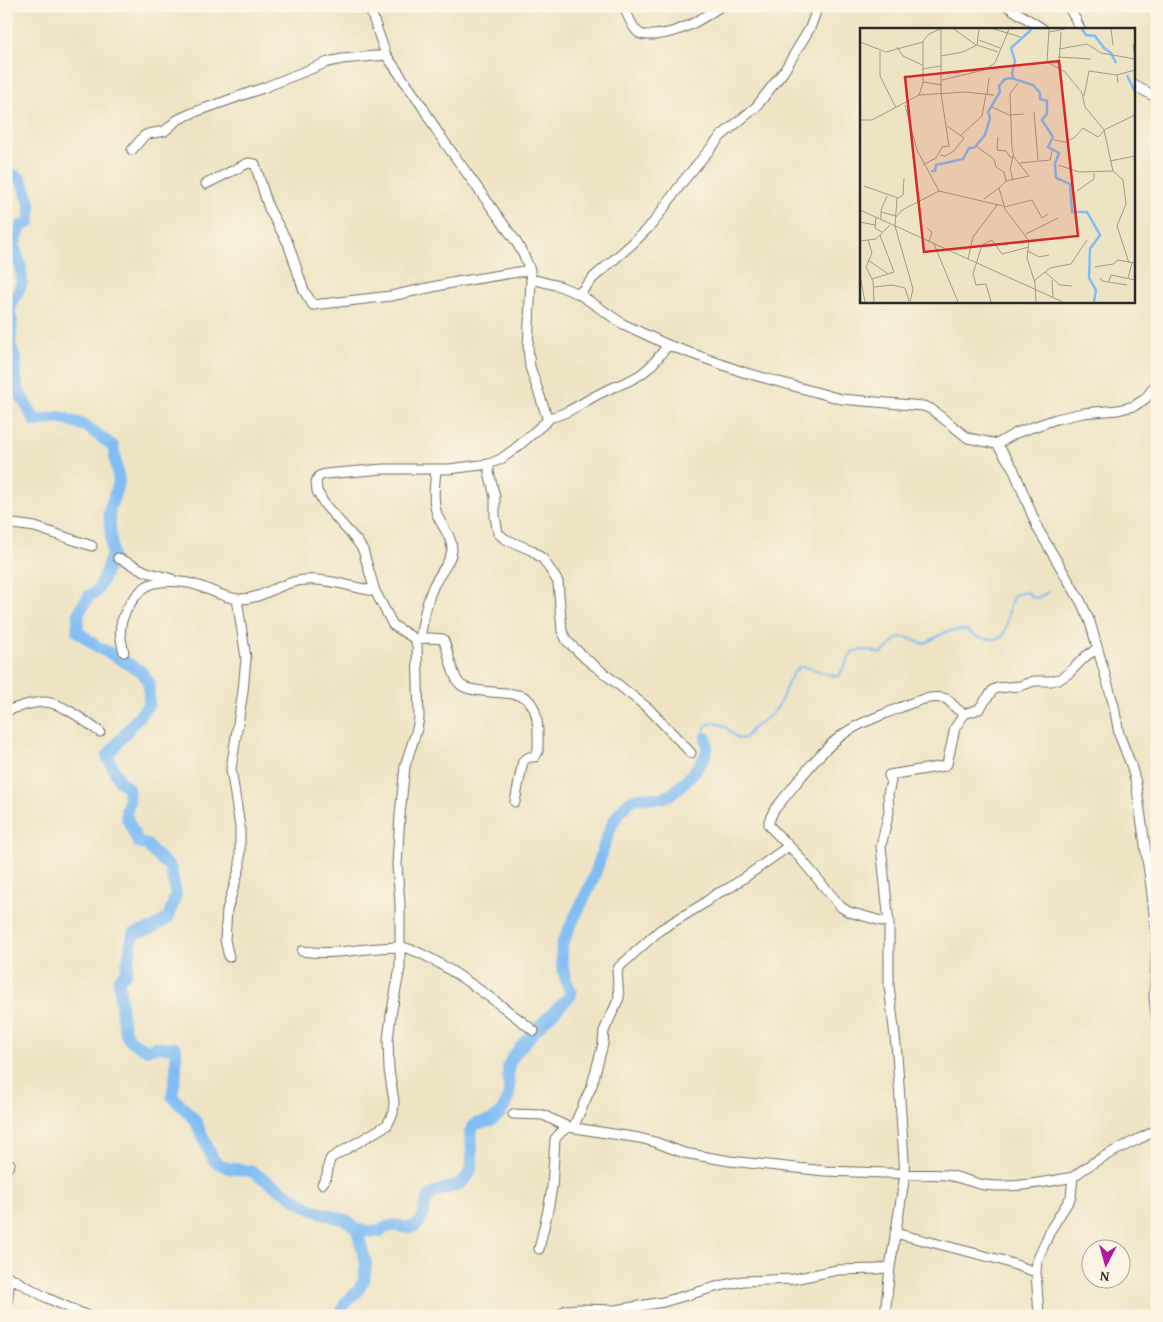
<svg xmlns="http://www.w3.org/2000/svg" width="1163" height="1322" font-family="'Gentium Book Plus',serif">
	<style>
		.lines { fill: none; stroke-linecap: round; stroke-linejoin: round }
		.stream { stroke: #81bdf4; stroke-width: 2 }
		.river { stroke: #81bdf4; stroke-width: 12 }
		.street-casing { stroke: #6f6c61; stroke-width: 11 }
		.street { stroke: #fff; stroke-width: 9 }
		.inset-river { fill: none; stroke: #81bdf4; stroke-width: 2.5 }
		.inset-road { fill: none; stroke: #a09a87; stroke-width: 1 }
		.view { fill: #d62828; fill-opacity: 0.15; stroke: #d62828; stroke-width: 2.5 }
		.inset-edge { fill: none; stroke: #2b2b2b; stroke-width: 2.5 }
	</style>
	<rect width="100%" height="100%" fill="#fcf5e5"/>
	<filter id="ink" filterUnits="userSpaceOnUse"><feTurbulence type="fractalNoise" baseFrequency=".02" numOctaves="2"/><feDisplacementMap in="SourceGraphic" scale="10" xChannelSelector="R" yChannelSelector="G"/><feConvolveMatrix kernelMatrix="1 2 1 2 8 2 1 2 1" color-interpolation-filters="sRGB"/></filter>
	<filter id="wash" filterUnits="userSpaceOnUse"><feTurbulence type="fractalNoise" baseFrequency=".0096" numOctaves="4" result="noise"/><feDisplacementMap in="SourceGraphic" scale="20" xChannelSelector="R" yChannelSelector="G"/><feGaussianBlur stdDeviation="1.12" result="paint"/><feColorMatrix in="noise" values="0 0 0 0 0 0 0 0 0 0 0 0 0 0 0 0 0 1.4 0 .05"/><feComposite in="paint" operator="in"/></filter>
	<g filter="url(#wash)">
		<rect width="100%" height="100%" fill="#eee4c4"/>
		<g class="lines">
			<path class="stream" d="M706 738 704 732 706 725 716 722 727 728 738 739C747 739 747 734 753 728 761 721 771 717 777 708 785 695 787 677 799 667 815 666 824 676 839 676L853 651 869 650 881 654 898 638 906 637 921 643H925L948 631 967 630C975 639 990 640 1001 638 1011 624 1006 607 1014 595L1027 592 1032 597 1037 598 1049 592"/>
			<path class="river" d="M6 172 21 179 30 202V222L21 226 14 245 21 267 22 283 9 310 12 321 10 344 16 361 15 372 18 390 35 421 60 417 86 426 113 446 119 482 109 511 112 554 103 579 96 592 89 596 79 612 77 631 99 648 110 653 142 672 149 683V704L107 756 119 780 128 788 129 802 126 811 127 818 138 842 147 845 155 854 170 867 176 894 168 918 153 928 133 934 126 972 119 980C121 994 120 1031 130 1040 135 1044 142 1047 147 1050L155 1047 176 1048V1072L172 1096 195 1120 214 1161 228 1168 251 1171 313 1210 348 1221 357 1230 366 1263 364 1280 357 1292 345 1303 340 1316
				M357 1230 379 1232C395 1218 403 1232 415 1226 426 1220 422 1204 430 1196 436 1190 444 1189 451 1187 479 1179 472 1154 470 1132L475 1124C480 1123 485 1122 490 1121 502 1116 511 1098 509 1086 508 1074 506 1067 513 1057 529 1034 551 1015 571 995 571 988 566 984 565 977 562 967 561 955 562 945 571 922 584 901 593 879 604 853 606 823 628 803 638 794 650 799 661 798 675 796 705 763 707 749 708 746 706 741 706 738"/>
		</g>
	</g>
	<g filter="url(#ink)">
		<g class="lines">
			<g class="street-casing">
				<path id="street" d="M624 6C627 14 632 28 639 33 643 36 649 35 654 35 681 33 700 20 721 6
					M1007 6 1043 29
					M1068 6 1076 20 1080 29
					M1134 85 1157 98
					M132 150 144 136 148 134 165 131 177 120 192 113 263 88 328 62 342 59 386 55
					M206 184 248 163 255 164 269 209 288 243 304 291 313 305 391 296 451 283 530 270
					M531 279 559 286 579 294 623 324 668 345 743 372 841 399 923 406 931 409 968 438 997 444 1013 468 1038 529 1081 602 1090 622 1114 706 1119 734 1131 765 1136 783 1151 886 1157 941 1154 996 1157 1024
					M579 294 594 277 632 244 653 223 684 180 721 136 756 107 784 71 810 28 818 6
					M547 418C568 415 585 400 603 392 617 385 634 381 645 371 654 364 661 354 668 345
					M997 444 1016 433 1056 419 1083 413 1118 410 1134 406 1145 399 1157 383
					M489 464V472L495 497V517L498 533 505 539 531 550 543 559 553 574 558 582 562 631 567 641 586 659 649 709 691 753
					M6 523 35 527 92 546
					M118 558 147 572 172 579
					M415 639 430 638 443 639C449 651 452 678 461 685 467 690 476 690 483 691 495 693 507 692 518 695 541 699 538 733 538 751L535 757H529L523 761 515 802
					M420 639C423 621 426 603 433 587 438 575 451 563 452 549 452 536 441 526 437 514 432 500 435 484 436 469
					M124 652C118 631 119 621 131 602 136 596 140 590 147 586 158 579 187 581 199 586 211 590 225 598 239 599 258 600 274 587 293 582 320 575 349 587 375 591
					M6 711C18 707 32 702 45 702 65 704 84 721 100 732
					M889 923 849 912 841 907 795 852 773 830 769 825V821L774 810C795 786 816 755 841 736 858 723 880 716 899 708 914 702 931 694 947 699L957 709 964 714
					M302 951C334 956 366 947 398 947 426 946 510 1012 534 1031
					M229 957 225 940 227 910 240 866V827L231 769 243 691 246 658 237 599
					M513 1114 543 1115 568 1127 639 1138 655 1142 684 1153 730 1161 825 1171 947 1175C960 1177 972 1183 985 1185 1010 1189 1048 1182 1073 1177
					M573 1128 592 1085 603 1044 604 1031 619 998 617 971 619 967 660 930 703 904 716 894 731 887 789 846
					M6 1169 10 1164
					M322 1184C331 1174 325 1168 331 1158L387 1125 393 1114 394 1101 389 1070 388 1040 391 1015 400 968V903L397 865 400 815 405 766 417 729 419 718 417 646 415 639 393 625 375 591 363 550 357 541 325 505 317 491 316 481 319 476 325 474 383 469H449L489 464 501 459 516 448 548 420 530 367 528 348 531 279C530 264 522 252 515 240L438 133 422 106 386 55 369 6
					M895 1233 1001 1260 1036 1272
					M539 1249 548 1210 552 1188 555 1139 561 1132 568 1127
					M6 1275 47 1298 88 1316
					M6 1312 10 1278
					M558 1316 566 1310 580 1309 616 1310 663 1302 719 1286 743 1281 794 1279 837 1270 877 1269 890 1267
					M885 1316 890 1267 905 1175 897 1054 889 986V923L881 846 889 812 888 794 891 781 889 775 944 766 947 764 955 728 964 714 979 709 993 690 997 688 1020 686 1034 681H1051L1060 679 1069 673 1086 656 1097 649
					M1039 1316 1036 1272 1037 1261 1051 1229 1071 1197 1073 1177C1099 1156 1128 1145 1157 1130"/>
			</g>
			<use href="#street" class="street"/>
		</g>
	</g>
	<g transform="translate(860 28)">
		<rect width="275" height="275" fill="#eee4c4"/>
		<path class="inset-river" d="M172 1 151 20 155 33 152 46 154 51 173 57 180 65V71L187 73V86L182 92 193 109 188 119 199 125 195 136 196 150 210 156 212 184H227L240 207 230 221 229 250 236 262 234 274M222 1 226 7 235 8 244 20 251 25 256 35M267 47 275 64M114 120 125 107 130 90 128 84 140 64 139 58 145 51 153 50M71 143H75L76 137 103 131 109 120H114"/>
		<path class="inset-road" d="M94 1 116 17M134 1 161 9M189 1 187 34 205 44 222 65 225 79 244 102 253 143 263 152 266 176 257 198 269 235M251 1 253 17M189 4 205 1M119 12 140 20M0 14 26 24 63 14M273 16 275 31M117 17 138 24M37 19 43 28 62 37M199 21 227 16 241 25 275 31M20 23V48L36 80M81 28 103 24 117 17 119 1M198 29 231 31M199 39 201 4M62 41 81 38M82 52 124 42 135 35 149 1M63 54 82 57M158 55 150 66 152 120 154 129 169 148 146 153 139 160 145 181 169 213 167 230 175 255 176 274M258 55 257 47 275 42M127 66 129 50M59 67 105 64 134 67M224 68 229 43 257 47M45 77 57 122 79 163 143 178M132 79 149 87 164 86M174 84 178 132M0 92H12L59 67 63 55V13L69 6 80 1M244 102 275 87M101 107 122 88 126 66M138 109 137 122 146 123 150 129H154M194 112 205 114 214 110 223 100 238 109 244 103M116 118 134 131 136 139 144 144 146 153M80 127 85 128 94 123 104 110 87 98M153 129 150 141 153 152M250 133 275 128M160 135 190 132 192 123M63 137 76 130 82 119 89 118 81 65V1M198 137 219 144 253 143M4 158 38 170 43 167 44 150M217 163 234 151V145M37 170 35 198 53 261 50 274M124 171 139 160M144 179 172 172 182 190 188 186M0 182 203 274M21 184 36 188M16 189 15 200 22 204M36 189 42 182 79 163M21 192V182L27 168M0 194 15 197M67 200 72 204 69 214M166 206 198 190M8 212 12 225 6 239 13 253 14 274M0 213 16 211 30 197M74 216 98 274M168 223 179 229 189 227M108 231 113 209 137 177M8 232 28 246M235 239 253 236 258 232 275 235M185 244 200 257 212 258M0 247 5 274M240 250 242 253 267 257M268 250 272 235M12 251 34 244 20 207M192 252 193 270M174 253 190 240 211 236 227 212M249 253 251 247 275 252M14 259 32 257 45 260 49 273M131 274 126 256 116 257 113 246 122 217 132 212 142 226 169 219"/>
		<path class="view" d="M199 33 218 208 64 224 45 49Z"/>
		<rect width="275" height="275" class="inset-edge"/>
	</g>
	<rect width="1163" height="1322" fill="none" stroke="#fcf5e5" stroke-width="25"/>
	<g transform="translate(1106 1264) rotate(186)"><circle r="24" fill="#fcf5e5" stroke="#a8a49b"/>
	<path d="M0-4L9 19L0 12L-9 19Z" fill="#b5179e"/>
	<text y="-8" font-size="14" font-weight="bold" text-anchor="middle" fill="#2b2b2b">N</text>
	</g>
</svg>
